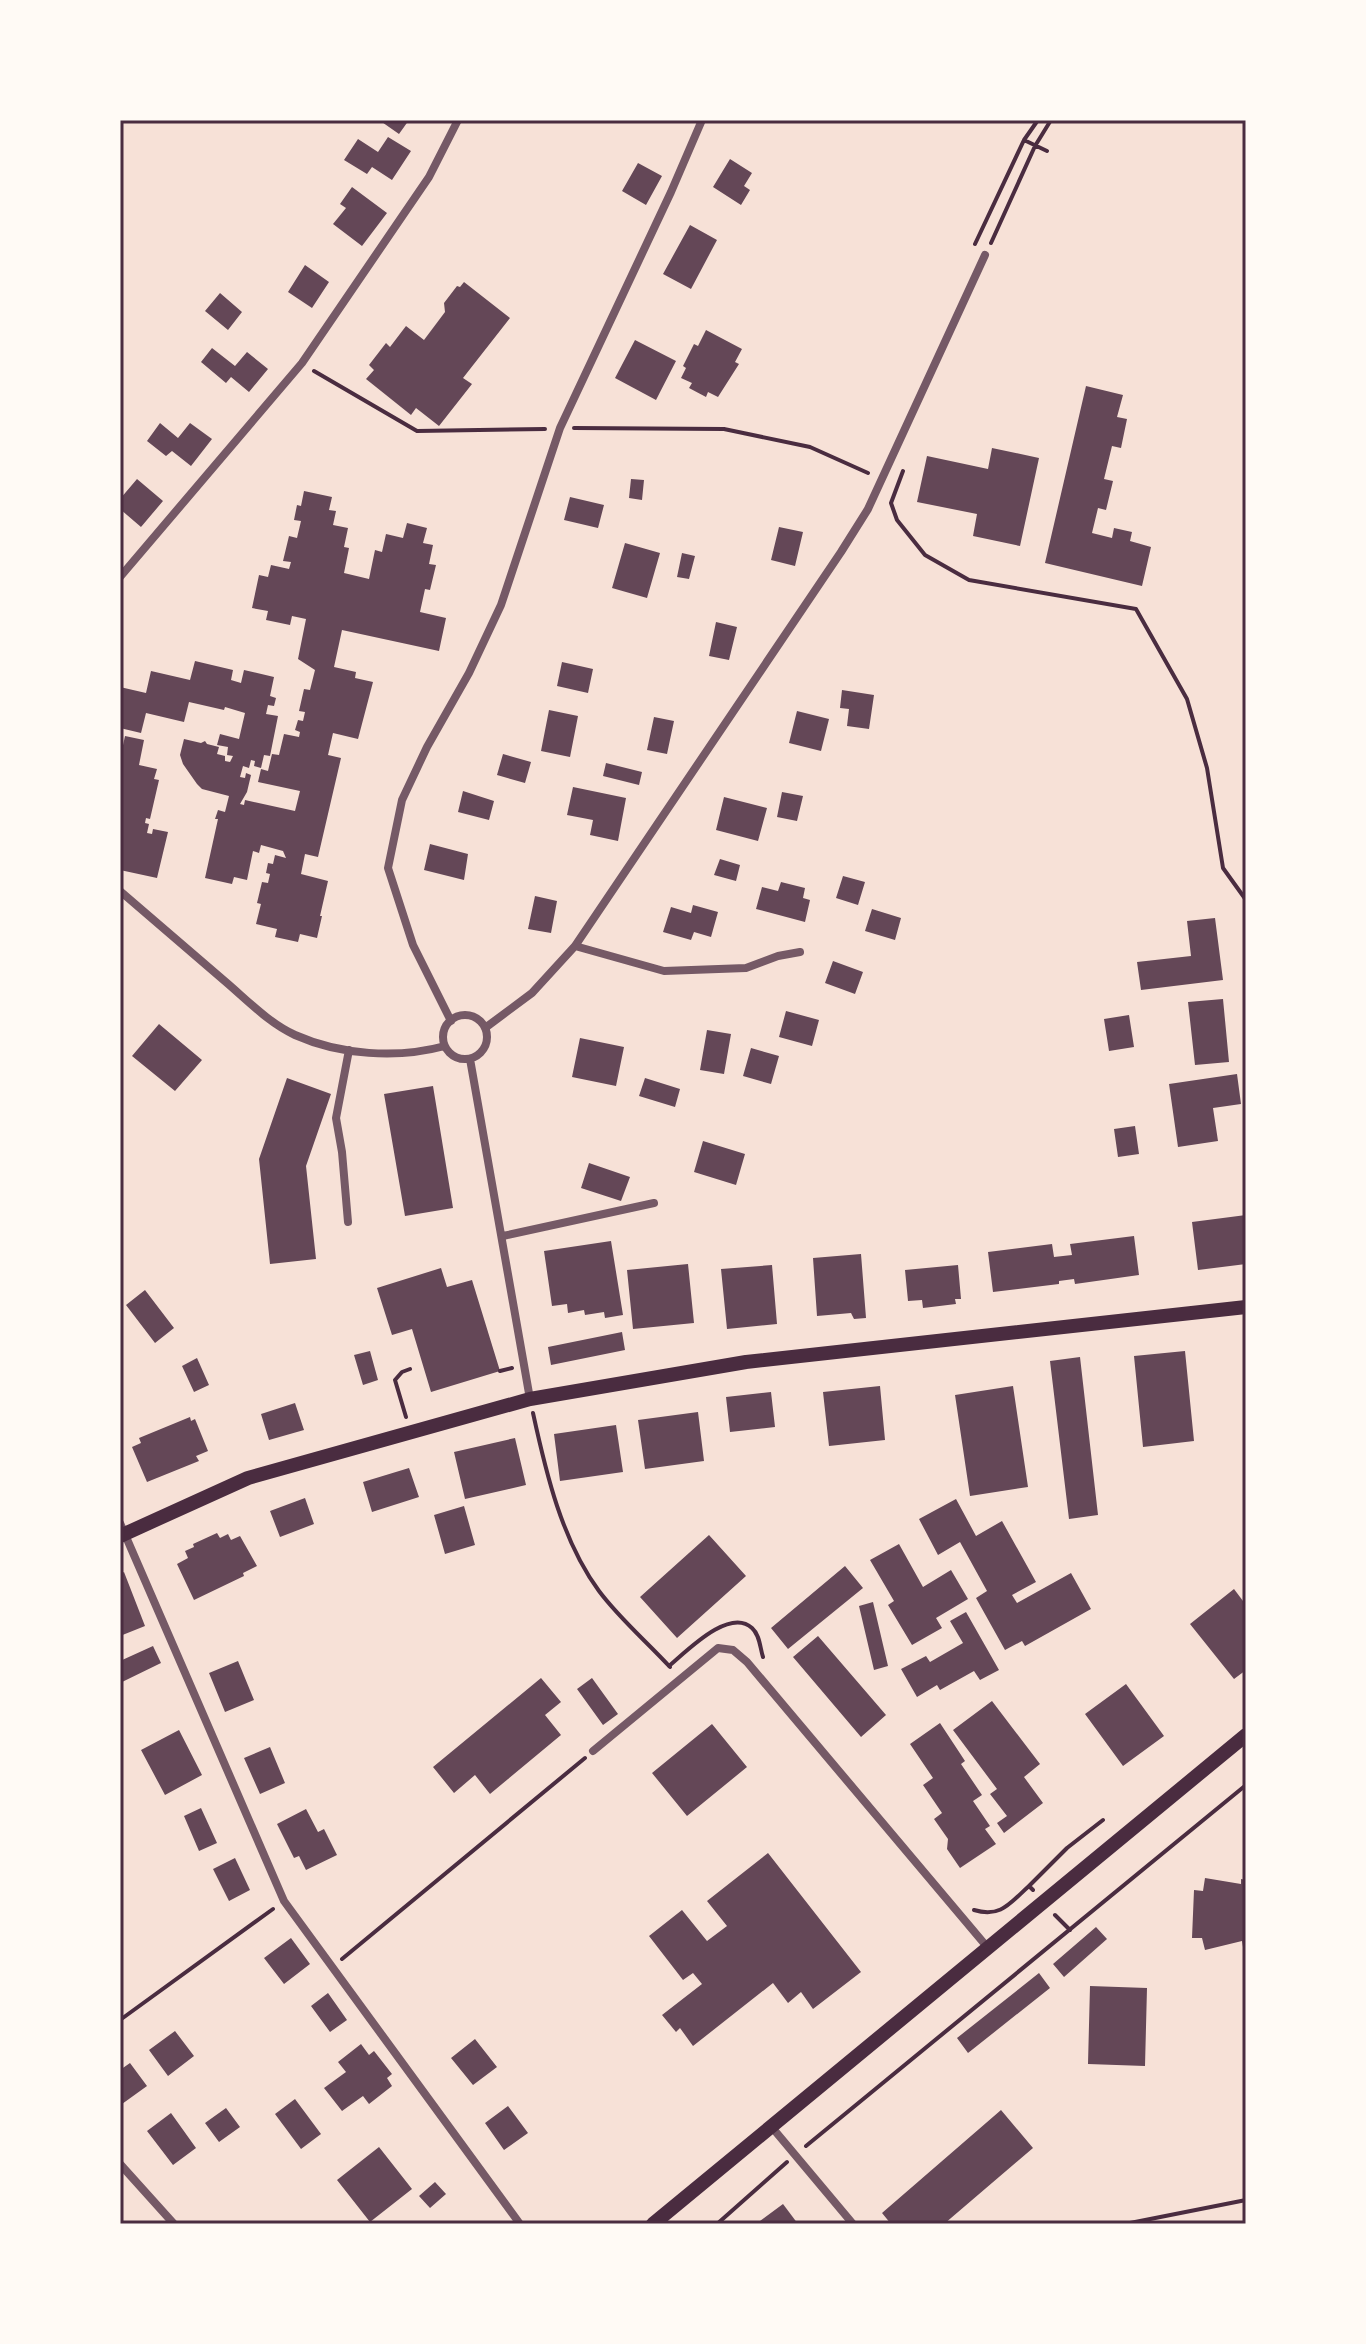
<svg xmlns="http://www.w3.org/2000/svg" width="1366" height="2344" font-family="Arial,sans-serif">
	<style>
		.building { fill: #644757 }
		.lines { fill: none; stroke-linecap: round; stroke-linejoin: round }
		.path { stroke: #4a2c40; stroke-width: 4 }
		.minor { stroke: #755966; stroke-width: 8 }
		.secondary { stroke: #4a2c40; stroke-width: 14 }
		.neatline { fill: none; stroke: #4a2c40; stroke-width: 3 }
	</style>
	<rect width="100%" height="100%" fill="#f7e1d7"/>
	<path class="building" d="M379 120H409L399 134Z
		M388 137 411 151 392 180 372 167 367 174 344 160 358 139 378 152Z
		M730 159 752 173 744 186 750 190 741 205 713 187Z
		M638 163 662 176 646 205 622 191Z
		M352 187 387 213 362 246 333 224 346 208 340 204Z
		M690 225 717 240 691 289 663 274Z
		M305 265 329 282 312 308 288 292Z
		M464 282 510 318 463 378 472 384 439 426 416 408 411 415 366 379 374 370 369 365 386 343 390 347 406 326 424 340 445 312 444 303 457 286 460 287Z
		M220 293 242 312 228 330 205 311Z
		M706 330 742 349 735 362 739 364 718 397 708 392 706 397 689 388 692 383 681 378 686 368 683 366 694 344 698 346Z
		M635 340 676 361 656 400 615 378Z
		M212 348 235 366 247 352 268 369 249 392 231 377 226 383 201 362Z
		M1086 386 1123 395 1117 417 1127 419 1121 448 1112 446 1104 479 1113 481 1106 510 1098 508 1092 533 1112 538 1114 528 1132 532 1130 541 1151 547 1142 586 1045 563Z
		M160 423 178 438 190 423 212 439 191 466 172 451 166 456 147 441Z
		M992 448 1039 458 1020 546 973 536 977 514 917 502 927 456 988 469Z
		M137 479 163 501 141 527 120 509V499Z
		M631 479 644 480 642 500 629 498Z
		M304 491 332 497 329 510 336 511 333 525 348 528 344 547 349 548 344 573 369 579 375 550 382 552 386 534 403 538 407 523 427 528 423 543 433 545 429 564 436 565 430 590 425 589 420 612 446 618 439 651 342 630 334 667 356 672 355 678 373 682 358 739 333 733 328 755 341 758 318 857 305 854 301 874 328 881 320 916H322L317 938 300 934 298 942 275 937 277 929 256 924 261 904 257 903 262 882 268 883 270 874 266 873 268 863 273 864 275 855 286 858 283 851 261 845 259 853 253 851 247 880 234 877 232 884 205 878 218 819H215L218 810 225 812 229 796 202 789 197 784 183 764 180 755 184 739 201 743 205 741 207 744 219 747 217 754 225 756V761L230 762 233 756 227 755 228 747 217 745 220 734 239 739 245 713 225 707 224 710 189 702 184 722 146 713 141 733 120 728V687L146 693 151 671 190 680 195 661 233 670 231 680 241 683 244 670 274 677 270 696 276 698 274 706 268 705 266 714 278 716 270 756 264 755 261 768 254 766 255 761 251 760 249 768 243 766 240 777 245 778 246 773 251 775 247 792 240 804 244 805 245 800 295 811 300 791 258 782 261 769 268 771 272 754 279 755 284 734 299 737 300 732 295 730 298 720 303 721 305 712 299 711 304 689 310 690 315 670 298 659 306 619 292 616 290 625 266 620 268 611 252 608 259 575 268 577 271 565 289 569 291 562 283 561 289 536 297 538 301 521 294 520 297 505 301 506Z
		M570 497 604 505 598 528 564 520Z
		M779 527 803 532 795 566 771 560Z
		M625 543 660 553 647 598 612 588Z
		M682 553 695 556 689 579 677 577Z
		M716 622 737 627 729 660 709 656Z
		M562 662 593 669 588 693 557 686Z
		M842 690 874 695 869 729 847 726 849 709 840 708Z
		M549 710 578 716 570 757 541 751Z
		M797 711 829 719 821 751 789 743Z
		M654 717 674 721 667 754 647 750Z
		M125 736 144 740 139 765 157 769 154 779 159 780 150 819 146 818 145 823 149 824 147 833 152 834 153 829 168 832 157 878 120 870V759Z
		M503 754 531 762 525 783 497 775Z
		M606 763 642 772 639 785 603 776Z
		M573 787 626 798 618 841 590 835 593 820 567 815Z
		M463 791 494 801 489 820 458 812Z
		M782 792 803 796 797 821 777 817Z
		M724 797 767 808 758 841 716 830Z
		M430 844 468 854 464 880 424 870Z
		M720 859 740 865 736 881 714 875Z
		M843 876 865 882 858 905 836 898Z
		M781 882 805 888 803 898 810 900 805 922 756 909 762 887 778 891Z
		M535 896 557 901 551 933 528 929Z
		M693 905 718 912 711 937 694 932 691 940 663 932 671 907 691 913Z
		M872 909 901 918 895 940 865 931Z
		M1215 918 1223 980 1141 990 1137 962 1191 956 1187 921Z
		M833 961 863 972 855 994 825 983Z
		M1223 999 1229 1062 1195 1065 1188 1002Z
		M786 1011 819 1020 812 1046 779 1037Z
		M1129 1015 1134 1047 1109 1051 1104 1019Z
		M159 1024 202 1060 175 1091 132 1056Z
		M707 1030 731 1034 724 1074 700 1070Z
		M580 1038 624 1047 616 1086 572 1077Z
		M751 1048 779 1056 771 1084 743 1076Z
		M1237 1074 1241 1104 1213 1108 1218 1141 1178 1147 1169 1084Z
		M287 1078 331 1094 306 1166 316 1259 270 1264 259 1159Z
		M645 1078 680 1089 675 1107 639 1096Z
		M433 1086 453 1208 405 1216 384 1094Z
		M1135 1126 1139 1154 1118 1157 1114 1129Z
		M703 1141 745 1154 736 1185 694 1172Z
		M589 1163 630 1177 621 1201 581 1188Z
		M1246 1215V1264L1198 1270 1192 1222Z
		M1134 1236 1139 1275 1075 1284 1074 1279 1059 1281V1284L993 1292 988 1252 1052 1244 1054 1257 1072 1255 1070 1244Z
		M611 1241 623 1315 605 1318 604 1312 585 1315 584 1310 568 1313 567 1304 552 1306 544 1251Z
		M861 1254 866 1318 854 1319 851 1313 817 1316 813 1258Z
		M688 1264 694 1323 633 1329 627 1270Z
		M772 1265 777 1324 727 1329 721 1269Z
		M958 1265 961 1299H955L956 1304 923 1308 922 1300 908 1301 905 1270Z
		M441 1268 447 1287 472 1280 500 1371 431 1392 412 1329 392 1335 377 1288Z
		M145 1290 174 1328 155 1343 126 1305Z
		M622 1332 625 1350 551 1365 548 1347Z
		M370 1351 378 1380 363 1385 354 1355Z
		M1185 1351 1194 1441 1143 1447 1134 1356Z
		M1080 1357 1098 1515 1069 1519 1050 1361Z
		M197 1358 209 1385 194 1392 182 1366Z
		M880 1386 885 1440 829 1446 823 1392Z
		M1013 1386 1028 1487 970 1496 955 1395Z
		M771 1392 775 1427 730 1432 726 1397Z
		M295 1403 304 1430 269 1440 261 1414Z
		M698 1412 704 1461 645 1469 638 1420Z
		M190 1417 191 1421 195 1419 208 1451 196 1456 199 1461 147 1482 132 1447 141 1443 139 1438Z
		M616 1425 623 1472 560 1481 554 1434Z
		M515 1438 526 1485 465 1499 454 1452Z
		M409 1468 419 1497 372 1512 363 1482Z
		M305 1498 314 1524 280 1537 270 1511Z
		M956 1499 976 1536 1002 1521 1036 1582 1012 1595 1017 1603 1071 1573 1091 1609 1025 1646 1022 1641 1005 1650 976 1598 987 1591 960 1542 938 1555 919 1519Z
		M464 1506 475 1545 445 1554 434 1515Z
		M217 1533 220 1538 228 1534 231 1540 240 1536 257 1566 243 1573 244 1576 194 1600 177 1564 188 1558 185 1551 194 1547 193 1544Z
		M709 1535 746 1576 677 1638 640 1597Z
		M899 1544 923 1587 951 1570 968 1599 936 1618 942 1628 912 1645 888 1605 894 1601 870 1560Z
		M845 1566 863 1588 788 1649 771 1628Z
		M124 1572 145 1626 120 1636V1574Z
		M1234 1589 1246 1605V1670L1234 1679 1190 1624Z
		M873 1602 888 1666 874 1670 859 1606Z
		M966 1612 999 1670 980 1680 974 1671 940 1690 937 1685 917 1697 901 1669 926 1656 930 1662 963 1643 950 1621Z
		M818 1636 886 1715 861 1737 793 1657Z
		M153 1646 161 1663 120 1683V1661Z
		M238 1661 254 1700 225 1712 209 1673Z
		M541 1678 561 1702 545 1715 561 1735 490 1794 475 1775 454 1793 433 1767Z
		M592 1678 618 1714 603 1725 577 1689Z
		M1126 1684 1164 1736 1123 1766 1085 1714Z
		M992 1701 1040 1764 1024 1777 1043 1803 1004 1833 997 1823 1007 1816 990 1794 997 1789 953 1730Z
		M940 1723 965 1761 961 1764 982 1795 973 1801 990 1826 985 1829 996 1844 960 1868 947 1849 948 1839 934 1819 942 1813 923 1785 933 1778 910 1744Z
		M712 1724 747 1767 687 1816 652 1773Z
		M179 1730 202 1775 165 1795 141 1750Z
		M270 1747 285 1783 260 1794 244 1758Z
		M201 1808 217 1843 199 1851 184 1816Z
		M306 1809 318 1832 324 1829 337 1855 306 1870 299 1856 294 1858 277 1824Z
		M768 1853 861 1972 813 2009 801 1992 788 2003 773 1983 693 2046 680 2028 676 2032 662 2015 702 1984 693 1973 683 1980 649 1936 682 1910 707 1941 727 1926 707 1901Z
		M235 1858 250 1890 229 1901 213 1869Z
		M1205 1878 1241 1884V1879L1246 1880V1946L1243 1947 1242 1941 1205 1950 1202 1938H1192L1194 1890 1203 1891Z
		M1096 1927 1107 1939 1064 1977 1053 1964Z
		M291 1938 310 1964 284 1984 264 1958Z
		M1039 1973 1050 1988 968 2053 957 2038Z
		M1090 1986 1147 1988 1145 2066 1088 2064Z
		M328 1993 347 2020 330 2032 311 2006Z
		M175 2031 194 2056 168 2076 149 2050Z
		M475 2039 497 2067 473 2085 451 2058Z
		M361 2044 369 2055 374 2051 392 2074 387 2078 392 2086 369 2104 363 2096 342 2111 324 2088 346 2072 338 2062Z
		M130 2063 147 2086 122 2104 120 2101V2070Z
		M295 2099 321 2134 301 2149 275 2114Z
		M508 2106 528 2133 504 2150 485 2123Z
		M226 2108 240 2127 219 2142 205 2123Z
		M1001 2110 1033 2148 944 2224H891L882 2213Z
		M171 2113 196 2148 173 2165 147 2131Z
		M379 2147 412 2189 370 2222 337 2180Z
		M435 2182 446 2194 430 2208 419 2196Z
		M783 2204 798 2224H756Z"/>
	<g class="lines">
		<path class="path" d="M1024 140 1047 151
			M991 243 1035 146 1051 120
			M975 244 1024 140 1038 120
			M314 371 417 431 545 429
			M574 428 724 429 810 447 868 473
			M903 471 891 503 897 520 925 555 969 580 1136 609 1187 699 1207 768 1223 868 1246 900
			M500 1371 512 1368
			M533 1413C546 1473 562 1541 599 1591 619 1618 647 1642 670 1667
			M406 1417 395 1380 402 1372 410 1369
			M669 1666C686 1652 729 1607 752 1628 760 1635 760 1648 763 1657
			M1029 1886 1067 1848 1103 1820
			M974 1910C1001 1918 1010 1903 1029 1886L1033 1890
			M1055 1915 1070 1930
			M342 1959 585 1758
			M120 2020 273 1909
			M806 2146 1246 1785
			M581 2224H584
			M717 2224 787 2162
			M1125 2224 1246 2200"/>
		<path class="minor" d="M120 577 302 363 429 177 458 120
			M120 891C156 922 191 952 227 983 248 1001 269 1023 295 1035 340 1055 397 1059 445 1046
			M575 946 664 971 746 968 778 956 800 952
			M443 1037a22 22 0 1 1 44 0a22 22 0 1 1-44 0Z
			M451 1021 413 945 388 868 402 800 427 747 469 673 501 605 560 428 671 192 702 120
			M485 1028 532 993 575 946 841 552 868 509 985 255
			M470 1059 530 1399
			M348 1222 342 1152 336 1118 349 1050
			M503 1236 654 1203
			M120 1523 284 1901 520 2224
			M593 1751 718 1648 733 1650 747 1662 988 1948
			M770 2125 853 2224
			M120 2164 174 2224"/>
		<path class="secondary" d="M120 1536 248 1478 530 1399 746 1362 1246 1307
			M653 2224 1246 1735"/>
	</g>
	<rect width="1366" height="2344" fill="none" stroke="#fffaf5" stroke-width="244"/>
	<rect x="122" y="122" width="1122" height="2100" class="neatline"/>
</svg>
